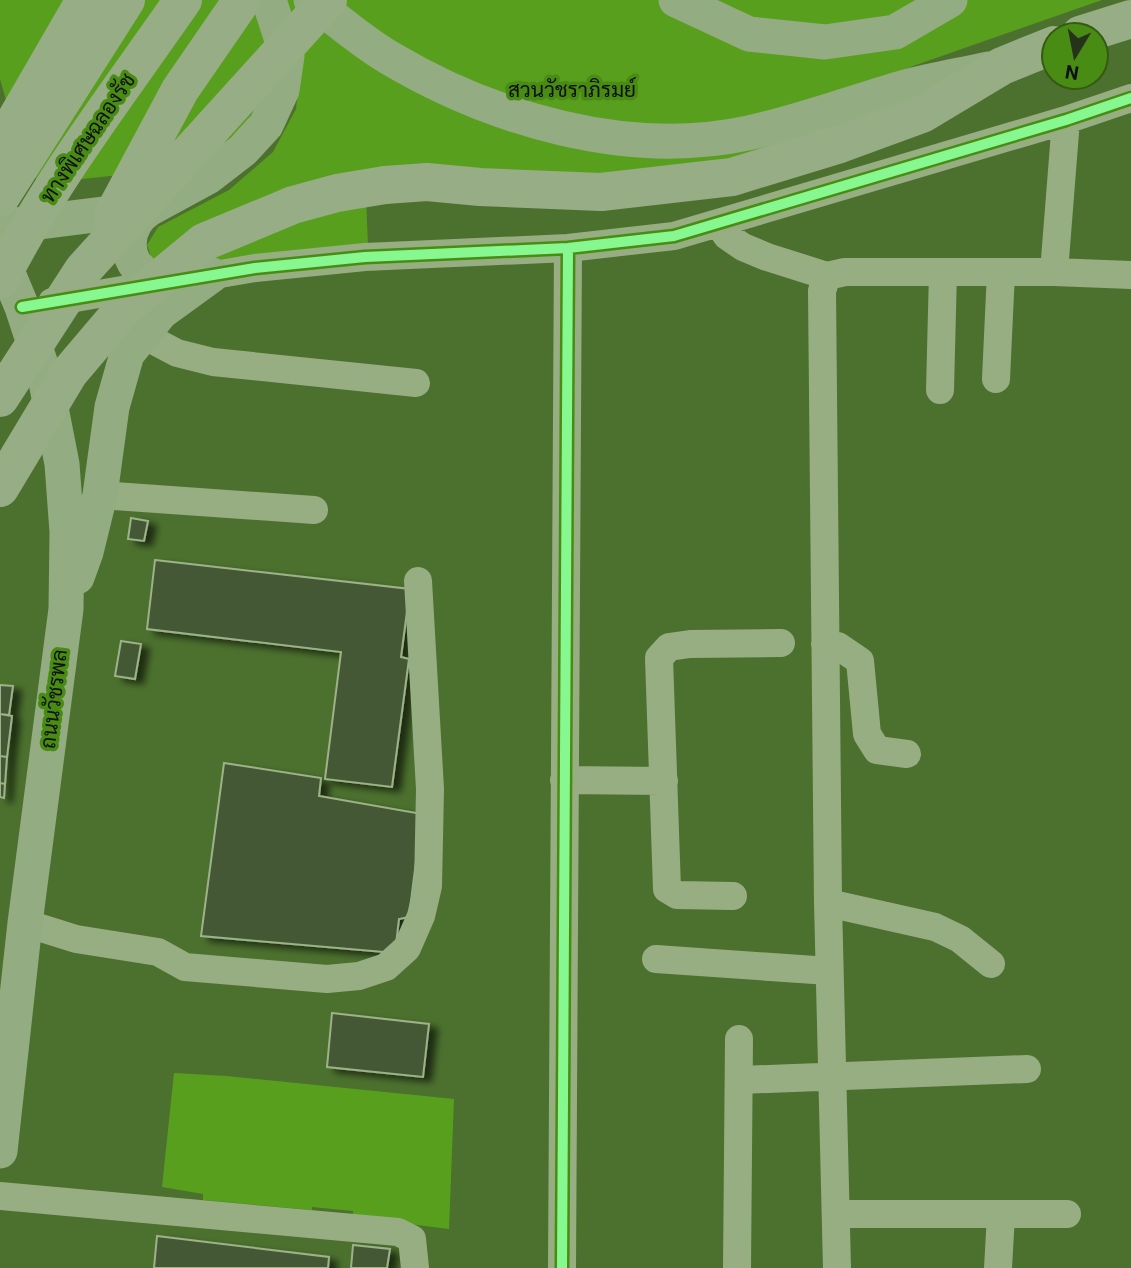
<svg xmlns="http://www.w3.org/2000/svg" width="1131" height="1268" font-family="Roboto,Sarabun,sans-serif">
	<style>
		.park { fill: #599f1e }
		.building { fill: #455835; stroke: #9cb38a; stroke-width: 2; filter: url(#shadow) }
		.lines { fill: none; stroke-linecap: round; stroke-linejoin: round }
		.minor { stroke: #97ae82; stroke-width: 28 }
		.major { stroke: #94ac81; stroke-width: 35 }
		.highway { stroke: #97ad85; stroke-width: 38 }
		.highway-bridge { stroke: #97ad85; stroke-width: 38 }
		.cycleway-casing { stroke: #498c13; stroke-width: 15 }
		.cycleway { stroke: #87f88f; stroke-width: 10 }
		.labels { text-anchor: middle; stroke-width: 7; stroke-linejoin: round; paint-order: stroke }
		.park-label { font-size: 21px; fill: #111; stroke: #498c13 }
		.street-label { font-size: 21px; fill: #111; stroke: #498c13 }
	</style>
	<defs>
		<filter id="shadow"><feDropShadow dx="8" dy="4.5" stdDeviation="3.5" flood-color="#0009"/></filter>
	</defs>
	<rect width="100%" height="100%" fill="#4c712e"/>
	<path class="park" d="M0 0H1102L896 72 745 163 651 176 365 173 368 246 209 270 153 262 147 245 158 227 229 190 273 152 296 109 300 72 269 88 243 127 213 152 177 169 44 183 27 173 0 79Z
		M174 1073 227 1076 454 1099 449 1229 353 1217V1211L312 1207V1210L203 1200V1194L162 1187Z"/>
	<path class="building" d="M131 518 148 521 144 541 128 539Z
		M155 560 410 589 401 657 409 659 392 787 325 779 341 652 147 629Z
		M121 641 141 644 135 679 115 676Z
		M0 685 13 686 9 715 0 714Z
		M0 714 12 716 7 757 0 756Z
		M0 756 7 757 5 784 0 783Z
		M224 763 321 778 319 796 422 814 409 917 399 919 395 953 201 936Z
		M0 783 5 784 4 798 0 797Z
		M332 1013 429 1024 423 1077 327 1067Z
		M157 1236 329 1257 328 1268H154Z
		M353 1245 390 1249 387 1268H351Z"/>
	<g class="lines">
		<path class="minor" d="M718 223 727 236 743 247 767 257 827 276 845 272H1054L1131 275
			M1054 272 1066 120
			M827 276 822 291 828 903 837 1268
			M191 279 255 268 365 257 568 248 674 236 1066 120 1131 98
			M52 302 151 285
			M143 335 177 353 213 362 416 383
			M996 379 1001 272
			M940 390 943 272
			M100 495 314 510
			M825 644 838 646 860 661 867 734 877 750 907 754
			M564 780 664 781
			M733 896 677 895 667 889 659 658 669 647 690 644 781 643
			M828 903 935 927 960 939 991 964
			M25 923 76 939 158 952 185 967 327 979 359 976 386 967 407 948 421 916 428 886 430 789 418 581
			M656 959 829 971
			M740 1080 1027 1069
			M0 1196 398 1232 412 1239 415 1268
			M836 1214H1067
			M562 1268 568 248
			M737 1268 739 1039
			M998 1268 1001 1215"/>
		<path class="major" d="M311 0C336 19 361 41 388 57 492 119 627 159 748 133 801 122 853 102 905 87 933 80 961 75 988 69
			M676 0 749 34 825 42 895 32 950 0
			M149 209C124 225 121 262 150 277 161 282 173 280 184 280
			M0 227 151 208 208 177 243 150 266 125 282 90 287 56 269 0
			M0 254 22 307 45 377 62 464 67 532 66 609 25 923 0 1151
			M77 577 86 552 100 495 112 407 127 354 161 312 212 275"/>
		<path class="highway" d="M1080 35 1131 19
			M0 147 85 0
			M385 185 427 182 480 187 601 192 732 177 840 144 922 114 1002 66 1054 45
			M0 198 126 0"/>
		<path class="highway-bridge" d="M112 217 180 90 242 0
			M0 280C50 181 120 91 183 0
			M0 398 83 270 328 0
			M0 488 69 373 125 307 204 242 293 205 337 193 385 185"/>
		<g class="cycleway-casing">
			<path id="cycleway" d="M22 307 255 268 365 257 568 248 674 236 1066 120 1131 98
				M562 1268 568 248"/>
		</g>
		<use href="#cycleway" class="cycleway"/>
	</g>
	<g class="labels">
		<g class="park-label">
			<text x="572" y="97">สวนวัชราภิรมย์</text>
		</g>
		<g class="street-label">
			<text transform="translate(88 138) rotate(-56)" y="7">ทางพิเศษฉลองรัช</text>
			<text transform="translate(54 699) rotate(-83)" y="7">ถนนวัชรพล</text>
		</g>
	</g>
	<g transform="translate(1075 56) rotate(190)"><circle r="33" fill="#498c13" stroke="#335b12" stroke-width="2"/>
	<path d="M0-5L12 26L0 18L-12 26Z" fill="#26331b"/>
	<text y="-10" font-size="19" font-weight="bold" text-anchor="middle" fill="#111111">N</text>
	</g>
</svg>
